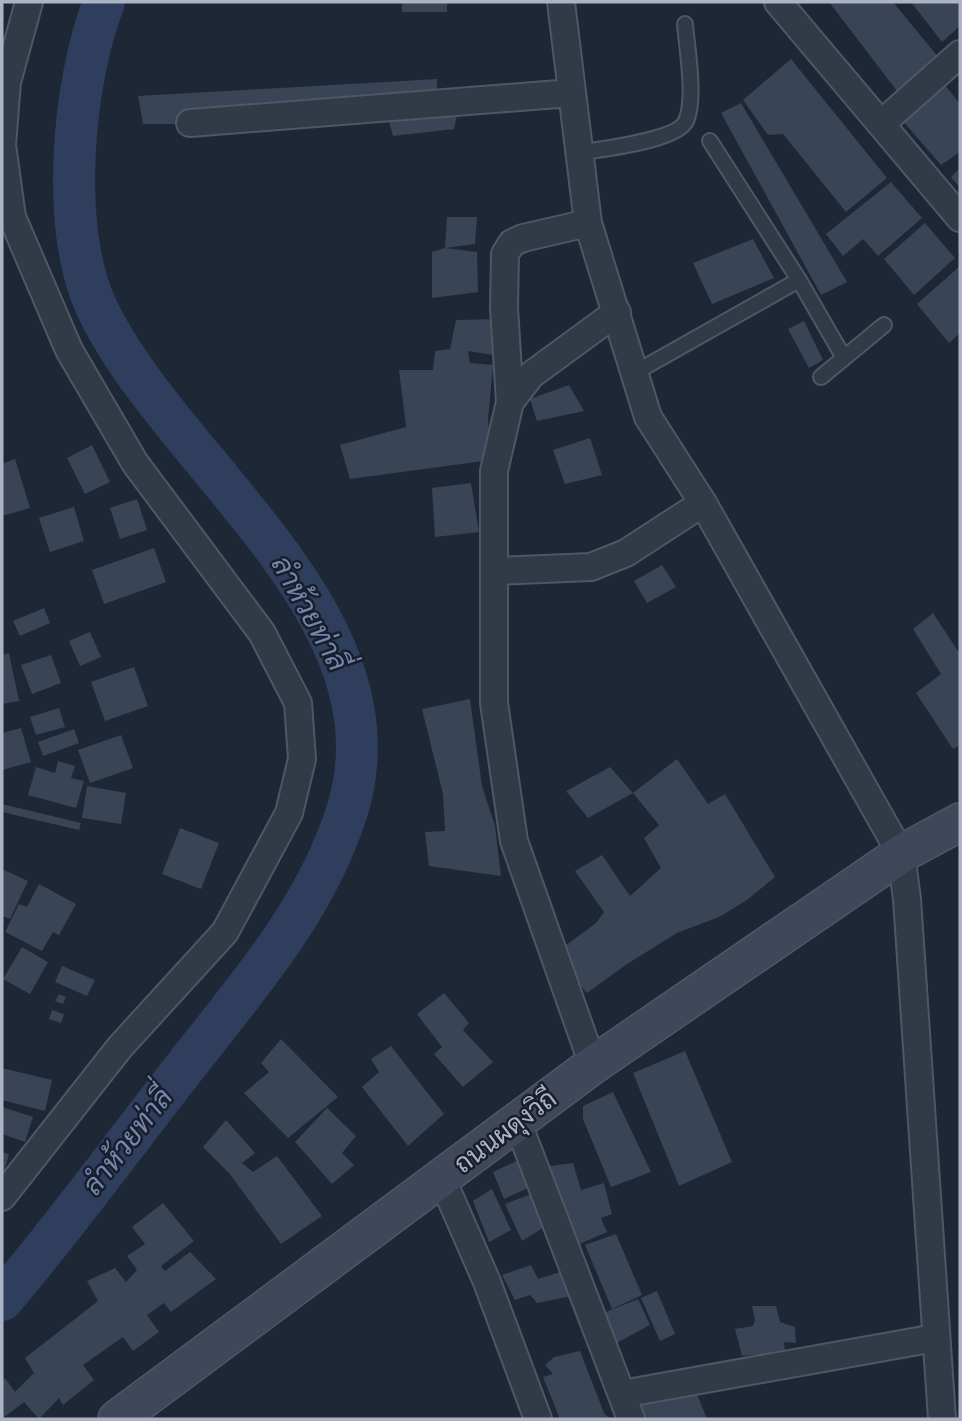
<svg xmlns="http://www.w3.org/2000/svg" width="962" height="1421" font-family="Karla,Sarabun,sans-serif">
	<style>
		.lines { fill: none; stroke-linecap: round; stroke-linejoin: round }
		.river { stroke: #2f3e5c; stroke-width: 42 }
		.building { fill: #3a4457 }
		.service-casing { stroke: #4f5665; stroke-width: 18 }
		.minor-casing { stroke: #4f5665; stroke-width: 30 }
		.secondary-casing { stroke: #4f5665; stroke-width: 40 }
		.service { stroke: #323947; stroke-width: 14 }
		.minor { stroke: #323947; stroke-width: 26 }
		.secondary { stroke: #40475a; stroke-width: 37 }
		.labels { text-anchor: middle; stroke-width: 5; stroke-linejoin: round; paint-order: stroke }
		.street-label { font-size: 26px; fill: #acb3c4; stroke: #181e2b }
		.water-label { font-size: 28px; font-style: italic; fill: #7387ae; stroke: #181e2b }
	</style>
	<rect width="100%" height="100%" fill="#1e2736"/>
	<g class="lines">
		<path class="river" d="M2 1300C62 1230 117 1154 174 1081 239 996 314 916 347 811 409 615 166 461 95 304 60 224 73 82 104 2"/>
	</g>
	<path class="building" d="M402 2H447V12H402Z
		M829 2H893L939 58 897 91Z
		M911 2H960V26L942 42Z
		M791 59 887 178 846 212 783 134 768 135 743 100Z
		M437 79V103L177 124H143L138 96Z
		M944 84 960 104V152L941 165 901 119Z
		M741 103 847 282 821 295 721 113Z
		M458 111 454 129 393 136 388 118Z
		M960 168V188L951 177Z
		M891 182 922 218 878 256 863 239 843 256 826 234Z
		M447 217H477L475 244 445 248 477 252 478 292 432 298V252L445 248Z
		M925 223 955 258 914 295 884 259Z
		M753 239 774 278 712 304 693 263Z
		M960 266V333L949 343 917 304Z
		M500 319V356L468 351 470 363 493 365 488 420 491 460 350 479 340 445 406 427 399 370H433L435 351 450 349 456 320Z
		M804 321 823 360 809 368 788 329Z
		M569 385 584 411 537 421 530 399Z
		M590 438 602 475 565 484 553 450Z
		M92 445 110 482 85 494 67 458Z
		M15 459 30 508 2 516V464Z
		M471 483 479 532 435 537 432 488Z
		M137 499 147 530 120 539 110 508Z
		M74 507 84 541 50 552 39 518Z
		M154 548 166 582 104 604 92 570Z
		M662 565 676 587 647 603 634 581Z
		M44 608 50 623 20 636 13 621Z
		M933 613 960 654V745L953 749 916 693 941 674 913 629Z
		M90 632 101 657 80 666 69 641Z
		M9 653 19 701 2 704V655Z
		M51 655 61 683 32 694 21 665Z
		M134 667 148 706 105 721 91 682Z
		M470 699 482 786 495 826 501 876 429 866 425 832 445 831 443 794 422 709Z
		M59 708 65 727 36 735 30 717Z
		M21 728 31 762 2 770V733Z
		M74 729 79 743 43 756 38 742Z
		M121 735 133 768 90 783 78 750Z
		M677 759 708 804 725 794 775 877 747 900 719 917 677 933 627 964 587 993 554 954 596 923 604 912 575 871 602 855 630 896 661 868 644 838 659 825 633 793 588 818 566 791 610 767 633 793Z
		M58 761 75 766 71 778 84 781 76 808 28 795 36 767 55 773Z
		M87 786 126 793 121 824 82 818Z
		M2 804 81 823 79 830 2 812Z
		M180 828 219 843 201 889 162 874Z
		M2 869 28 881 10 919 2 916Z
		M39 884 76 904 59 935 53 932 42 951 5 932 19 904 27 907Z
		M22 947 48 962 30 994 3 979Z
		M62 966 95 980 87 996 55 982Z
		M444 993 469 1023 463 1030 493 1062 463 1087 434 1054 442 1047 417 1014Z
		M59 994 66 997 63 1004 55 1001Z
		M52 1010 64 1014 61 1023 49 1019Z
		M281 1039 338 1097 288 1138 244 1093 269 1072 261 1063Z
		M391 1046 444 1114 408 1146 362 1087 379 1072 371 1059Z
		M685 1051 732 1162 679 1186 633 1073Z
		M2 1068 52 1080 45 1111 2 1100Z
		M613 1092 651 1172 611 1187 583 1119V1106Z
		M2 1107 33 1117 25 1142 2 1134Z
		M327 1108 356 1136 342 1153 354 1165 332 1184 295 1142Z
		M226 1120 255 1153 242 1163 253 1172 277 1156 322 1216 281 1244 229 1173 203 1147Z
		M2 1152 9 1154 4 1172H2Z
		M523 1158 534 1185 504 1199 493 1172Z
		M573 1163 581 1190 604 1183 612 1214 601 1218 607 1232 570 1248 563 1223 570 1218 564 1204 561 1206 550 1166Z
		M492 1189 511 1230 489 1242 473 1201Z
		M534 1193 549 1224 522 1241 505 1204Z
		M163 1203 194 1241 161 1266 165 1271 190 1252 216 1279 171 1312 164 1303 147 1315 159 1332 133 1351 123 1337 83 1365 94 1380 63 1405 59 1398 39 1419 24 1402 2 1419V1381L5 1378 15 1392 34 1373 25 1358 98 1301 87 1281 115 1268 126 1282 137 1270 127 1256 145 1244 132 1227Z
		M616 1234 642 1295 612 1309 585 1245Z
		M531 1265 538 1279 563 1271 572 1296 537 1303 530 1295 515 1300 502 1275Z
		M657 1291 675 1334 660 1341 641 1298Z
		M638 1299 650 1325 613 1345 601 1314Z
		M752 1306H776L780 1322 795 1327 796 1343 784 1342 785 1352 742 1356 735 1329 753 1326 755 1320Z
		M580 1351 604 1413 610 1419H560L543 1377 553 1374 545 1365 554 1357Z
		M697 1394 707 1419H640L633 1400 657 1397 658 1403Z"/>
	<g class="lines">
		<g class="service-casing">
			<path id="service" d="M710 141 799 280 844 358
				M578 153C600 149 677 141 686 121 696 99 687 49 685 24
				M636 372 799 280
				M821 377 884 325"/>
		</g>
		<g class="minor-casing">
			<path id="minor" d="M561 2 588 223 648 417 703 503 901 854 907 899 942 1419
				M778 2 960 218
				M190 123 571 93
				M881 124 960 54
				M510 402 504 308 505 254 512 243 523 238 588 223
				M494 571 591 567 626 553 703 503
				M593 1065 514 841 494 703V471L510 402 531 375 617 312
				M517 1121 631 1419
				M442 1179 487 1282 538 1419
				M2 1197 120 1047 225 932 289 813 302 759 298 703 262 633 135 463 69 350 12 217 2 145 7 82 29 2
				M622 1394 935 1338"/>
		</g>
		<g class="secondary-casing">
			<path id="secondary" d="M117 1419 593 1065 901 854 960 822"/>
		</g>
		<use href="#service" class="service"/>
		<use href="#minor" class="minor"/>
		<use href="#secondary" class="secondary"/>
	</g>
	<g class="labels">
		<g class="street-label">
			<text transform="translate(505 1131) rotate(-37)" y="9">ถนนผดุงวิถี</text>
		</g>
		<g class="water-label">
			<text transform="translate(310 613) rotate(61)" y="10">ลำห้วยท่าลี่</text>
			<text transform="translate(127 1141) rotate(-52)" y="10">ลำห้วยท่าลี่</text>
		</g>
	</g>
	<rect width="962" height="1421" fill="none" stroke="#acb3c4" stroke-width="7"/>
</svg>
